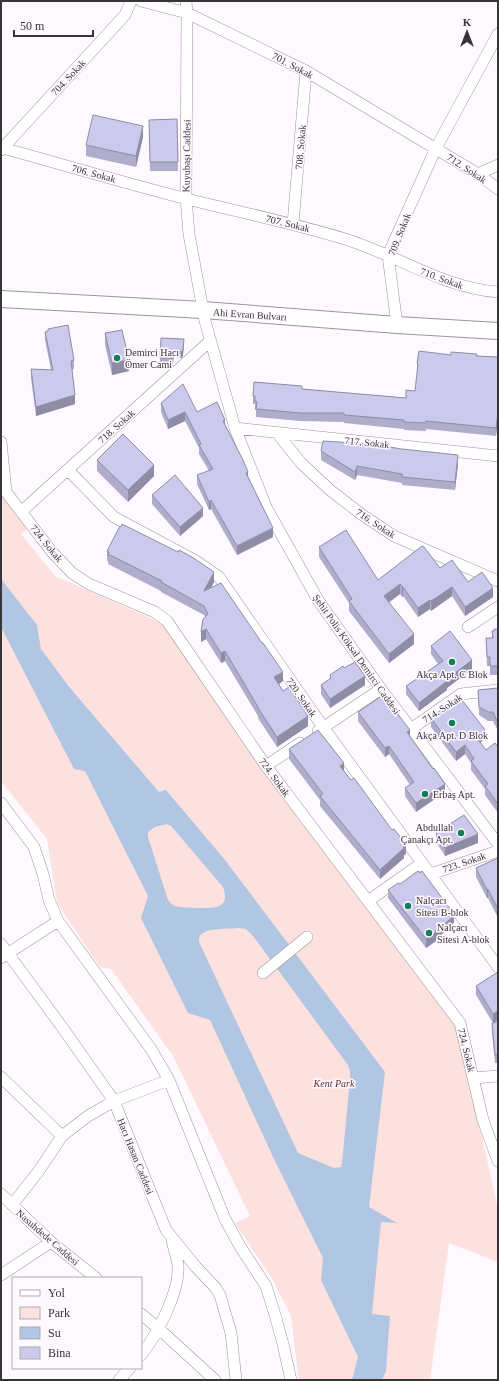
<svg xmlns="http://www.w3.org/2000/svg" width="499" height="1381" font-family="Georgia,serif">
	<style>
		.green { fill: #fde1df }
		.water { fill: #b0c6e3; fill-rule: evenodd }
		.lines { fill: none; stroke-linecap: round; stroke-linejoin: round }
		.street-casing { stroke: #9a969b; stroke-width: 12 }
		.secondary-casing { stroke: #9a969b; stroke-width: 18 }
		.street { stroke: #fff; stroke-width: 11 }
		.secondary { stroke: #fff; stroke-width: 16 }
		.wall { fill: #afadcb }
		.shaded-wall { fill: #8e8da5 }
		.building { fill: #cbc9ec; stroke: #8e8da5 }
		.poi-dot { fill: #117e59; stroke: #fef9ff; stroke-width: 1.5 }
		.labels { text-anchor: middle; stroke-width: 3; stroke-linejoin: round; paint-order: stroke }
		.street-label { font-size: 10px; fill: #373538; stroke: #fef9ff }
		.poi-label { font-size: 10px; fill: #373538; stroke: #fef9ff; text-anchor: start }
		.park-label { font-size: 10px; font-style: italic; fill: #652f2f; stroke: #fef9ff }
	</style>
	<rect width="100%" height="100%" fill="#fef9ff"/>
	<path class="green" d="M1 478 28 529 21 534 55 576 162 623 242 742 294 813 457 1024 498 1209V1262L449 1243 430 1380H299L291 1316 273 1280 235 1223 250 1216 173 1056 111 969 100 967 57 903 47 839 1 781Z"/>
	<path class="water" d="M1 579 37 625 41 649 70 688 159 792 166 790 225 860 385 1072 369 1207 397 1223 381 1222 372 1314 390 1316 386 1371 382 1380H352L358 1357 321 1280 323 1258 273 1157 210 1020 188 1013 141 918 148 896 85 771 74 769 1 627ZM167 824 171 826 223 887C232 911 210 908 194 908 189 907 181 908 175 906 172 905 170 902 168 900L148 837V832L155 827ZM239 928 246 929 253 936 348 1065 350 1071V1079L342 1163 341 1167 334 1168 298 1153 199 942C199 938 199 935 203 933 209 928 230 929 239 928Z"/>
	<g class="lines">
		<g class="street-casing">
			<path id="street" d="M141 1 187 13 306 71 478 174 498 189
				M186 1 187 13 186 198 189 234 205 321 235 428 266 507 318 600 381 689 498 844
				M3 148C64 165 125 183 187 199 239 212 293 223 345 239 397 255 443 288 498 292
				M1 150 125 15 131 1
				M478 174 498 165
				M293 224 306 71
				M397 325 388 255 436 148 498 34
				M235 428 498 456
				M277 433 301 463 330 490 361 514 394 536 498 581
				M1 442 6 492 52 552 72 573 89 584 155 612 167 621 266 766 460 1023 483 1120 498 1161
				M68 470 114 517 196 561 219 577 323 727 498 967
				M22 511 210 341
				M468 627 498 607
				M411 729 461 694 498 690
				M318 731 381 689
				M266 766 300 743
				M1 803 34 847 43 874 49 900 58 921 151 1049 169 1080 225 1219 241 1248 266 1286 275 1315 283 1344 291 1380
				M431 874 498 851
				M368 901 422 863
				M1 944 62 1027 114 1101 166 1230 196 1267 215 1287 220 1295 231 1333 236 1380
				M1 958 58 921
				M263 973 307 937
				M1 1077 62 1136
				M474 1078 498 1076
				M1 1194 51 1242 96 1278
				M12 1205 38 1172 62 1136 88 1116 114 1101 169 1080
				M1 1275 51 1242
				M141 1314 158 1328 215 1380
				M141 1355C157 1335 180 1292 178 1265 177 1257 174 1249 172 1241
				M119 1380 130 1368"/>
		</g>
		<g class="secondary-casing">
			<path id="secondary" d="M1 299 203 310 397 325 498 331"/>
		</g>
		<use href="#street" class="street"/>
		<use href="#secondary" class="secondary"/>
	</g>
	<path class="wall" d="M177 119 178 171H150L149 120Z
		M143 137 136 167 86 156V145Z
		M48 329 74 360V369L72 370 75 404 36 416 31 378V369L51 370 45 340V332L48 331Z
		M105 333 129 371 112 375 105 345Z
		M184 345 183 356 181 358 174 357 173 364H160V358Z
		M451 355 498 357 496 436 426 429V431L404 430V429L344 423V422L300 421 256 417V410H255V404H253V396L302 389 406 398 415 391 417 372V363Z
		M161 403 197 412 225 426 273 537 237 555 211 509 209 510 197 484V475L209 471 199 454V448L185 421 168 429 161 412Z
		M321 451 458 464 455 490 402 485V483L357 475 355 480 321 460Z
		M97 460 154 476 128 502 97 471Z
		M152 495 203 516 180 536 152 504Z
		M319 547 378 580 440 568 468 582 493 597 465 616 452 596 431 611 430 609 418 617 403 596 402 597 400 594 389 602 414 644 389 663 349 611V603L319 557Z
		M107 551 214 582 211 588 283 681 279 684 283 691 308 726 277 747 258 718V716L225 661 221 663 206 639 201 642 205 617 204 615 161 592V591L108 564V561H107Z
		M498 629V675H490V666H487L486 638H492V631Z
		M431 646 472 669 447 688V690L419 711 406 694V686L438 664 431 654Z
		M344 668 365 685 330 708 321 694V685L330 679V675Z
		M498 688 497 729 493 721H488L479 715 478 690Z
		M358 712 410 736 445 792 416 812 405 796V788L410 785 389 754 385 757 358 721Z
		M431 718 485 739 480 742 486 750 498 747V813L485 795V789L471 770V763L465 754 456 761 431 727Z
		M289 749 344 772 406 854 404 855V858L380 879 320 806V800L289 759Z
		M436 833 478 843 445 856 436 842Z
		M498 858V918L488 898H487L476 877V868Z
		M400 884 454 923 452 924V926L436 939V941L426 948 388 898V890Z
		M498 972V1020L494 1023 498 1022V1063H495L492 1032V1023H493L476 995V986Z"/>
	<path class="shaded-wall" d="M143 126V137L136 167V156Z
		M184 339 183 356 181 358V352Z
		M129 360V371L112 375V363Z
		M75 395V404L36 416V407Z
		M185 412V421L168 429V420Z
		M498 413V422L496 436V428Z
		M225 420V429L223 421Z
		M458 455V464L455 490V482Z
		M154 465V476L128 502V490Z
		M357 466V475L355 480V472Z
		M248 472V481L246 473Z
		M211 500V509L209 510V502Z
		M203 508V516L180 536V527Z
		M273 528V537L237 555V546Z
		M214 572V582L204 601V591Z
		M400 584V594L384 606V596Z
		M402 587H403V596L402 597Z
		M452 587V596L431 611V601Z
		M493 588V597L465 616V607Z
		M430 600V609L418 617V608Z
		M206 629V639L201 642V632Z
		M414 634V644L389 663V654Z
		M225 651V661L221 663V653Z
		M472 660V669L447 688V690L419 711V703L446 680Z
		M283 672V681L274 687V677Z
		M365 676V685L330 708V699Z
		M308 716V726L277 747V737Z
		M498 720V729H497V721Z
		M410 730V739L407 732Z
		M485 730V739L476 746V737Z
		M465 745V754L456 761V752Z
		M389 746V754L385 757V748Z
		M344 763V773L340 766Z
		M445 784V792L416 812V803Z
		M478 834V843L445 856V848Z
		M406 844V854L404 855V858L380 879V870Z
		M488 889V898H487V890Z
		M454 914V923L452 924V926L436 939V941L426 948V939Z
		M498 1011V1020L493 1023V1014Z"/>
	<path class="building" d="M93 115 143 126 136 156 86 145Z
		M177 119 178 162H150L149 120Z
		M68 325 74 360 71 361 75 395 36 407 31 369 53 370 45 332 48 331V329Z
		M122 330 129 360 112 363 105 333Z
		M161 338 184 339 183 350 181 352 174 351 173 358H160Z
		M419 351 451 355V352L477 354 476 356 498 357V413L496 428 426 421V423L404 422V420L344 415V413H300L256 409 257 402 255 401V396H253L254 382 302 386V389L406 398V390L415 391 418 364 417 363Z
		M183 384 197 412 217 402 225 420 223 421 243 460 248 472 246 473 273 528 237 546 211 500 209 502 197 475 213 469 199 445 201 444 185 412 168 420 161 403Z
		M123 434 154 465 128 490 97 460Z
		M323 441 370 444 402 449 458 455 455 482 402 477V474L357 466 355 472 321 451Z
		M175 475 203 508 180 527 152 495Z
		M122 524 178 552 179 550 192 557 214 572 204 591 221 583 262 643H263L283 672 274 677 283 691 289 687 308 716 277 737 258 708V707L225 651 221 653 206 629 201 632 203 619 208 614 204 606 161 582 162 581 108 554 109 552 107 551 120 526 121 527Z
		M346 530 378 580 422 546 424 547 440 568 452 560 468 582 482 572 493 588 465 607 452 587 431 601 430 600 418 608 403 587H402L400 584 384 596 414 634 389 654 349 601 352 599 319 547Z
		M494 629H498V666H490V657H487L486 638H493L492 631H494Z
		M450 631 472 660 446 680 447 681 419 703 406 686 443 661 431 646Z
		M355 662 365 676 330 699 321 685 331 678 330 675 343 666 344 668Z
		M498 688V720L497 721 493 712H488L479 707 478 690Z
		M383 695 410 730 407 732 433 769 434 768 445 784 416 803 405 788 414 782 389 746 385 748 358 712Z
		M459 696 485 730 476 737 486 750 495 743 498 747V804L485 786 488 784 471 761 474 759 465 745 456 752 431 718Z
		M318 730 344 763 340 766 351 780 354 778 392 830 394 829 406 844 403 846 404 848 380 870 320 796 323 794 289 749Z
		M464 815 478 834 445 848 436 833Z
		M498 858V909L488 889 487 890 476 868Z
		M418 871 420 873 422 871 454 914 451 916 452 918 435 931 436 932 426 939 388 890 398 883 400 884Z
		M498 972V1011L493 1014 476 986Z
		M498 1022V1054L495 1055 492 1023Z"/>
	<g class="poi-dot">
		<circle cx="117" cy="358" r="4"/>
		<circle cx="452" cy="662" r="4"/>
		<circle cx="452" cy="723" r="4"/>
		<circle cx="425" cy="794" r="4"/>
		<circle cx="461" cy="833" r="4"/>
		<circle cx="408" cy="906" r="4"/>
		<circle cx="429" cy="933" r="4"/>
	</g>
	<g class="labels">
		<g class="street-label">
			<text transform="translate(293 65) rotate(28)" y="4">701. Sokak</text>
			<text transform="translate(68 77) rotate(-47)" y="4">704. Sokak</text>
			<text transform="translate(300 147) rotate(-85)" y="4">708. Sokak</text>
			<text transform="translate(186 156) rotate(-89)" y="4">Kuyubaşı Caddesi</text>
			<text transform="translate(467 168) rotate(33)" y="4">712. Sokak</text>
			<text transform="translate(94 173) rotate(15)" y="4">706. Sokak</text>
			<text transform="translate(288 223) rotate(14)" y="4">707. Sokak</text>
			<text transform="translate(399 234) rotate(-68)" y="4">709. Sokak</text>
			<text transform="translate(442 278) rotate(20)" y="4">710. Sokak</text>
			<text transform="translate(250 314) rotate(4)" y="4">Ahi Evran Bulvarı</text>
			<text transform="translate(116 426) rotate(-42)" y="4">718. Sokak</text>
			<text transform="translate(367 442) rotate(6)" y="4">717. Sokak</text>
			<text transform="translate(376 523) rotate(33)" y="4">716. Sokak</text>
			<text transform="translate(47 543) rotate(51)" y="4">724. Sokak</text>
			<text transform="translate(357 654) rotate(55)" y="4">Şehit Polis Köksal Demirci Caddesi</text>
			<text transform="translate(302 697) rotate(55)" y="4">720. Sokak</text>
			<text transform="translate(442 708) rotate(-33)" y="4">714. Sokak</text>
			<text transform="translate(275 777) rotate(54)" y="4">724. Sokak</text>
			<text transform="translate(464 862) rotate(-19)" y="4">723. Sokak</text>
			<text transform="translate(467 1050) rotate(76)" y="4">724. Sokak</text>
			<text transform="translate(136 1156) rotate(68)" y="4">Hacı Hasan Caddesi</text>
			<text transform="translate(48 1237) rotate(41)" y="4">Nasuhdede Caddesi</text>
		</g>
		<g class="poi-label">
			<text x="125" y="356">Demirci Hacı<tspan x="125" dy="12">Ömer Cami</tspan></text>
			<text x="452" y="678" text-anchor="middle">Akça Apt. C Blok</text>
			<text x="452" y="739" text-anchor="middle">Akça Apt. D Blok</text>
			<text x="433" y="798">Erbaş Apt.</text>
			<text x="453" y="831" text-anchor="end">Abdullah<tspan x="453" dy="12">Çanakçı Apt.</tspan></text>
			<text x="416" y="904">Nalçacı<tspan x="416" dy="12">Sitesi B-blok</tspan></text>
			<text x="437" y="931">Nalçacı<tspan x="437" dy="12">Sitesi A-blok</tspan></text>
		</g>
		<g class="park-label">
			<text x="334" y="1087">Kent Park</text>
		</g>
	</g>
	<rect width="499" height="1381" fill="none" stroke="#373538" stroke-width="4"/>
	<rect x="12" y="1277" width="130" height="92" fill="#fef9ff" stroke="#aeabaf"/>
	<rect x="20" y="1290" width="20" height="6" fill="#ffffff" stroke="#aeabaf"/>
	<text x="48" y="1297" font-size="12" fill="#373538">Yol</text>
	<rect x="20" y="1307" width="20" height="12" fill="#fde1df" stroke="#aeabaf"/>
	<text x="48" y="1317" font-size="12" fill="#373538">Park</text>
	<rect x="20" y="1327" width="20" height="12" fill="#b0c6e3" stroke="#aeabaf"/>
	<text x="48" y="1337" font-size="12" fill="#373538">Su</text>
	<rect x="20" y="1347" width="20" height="12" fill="#cbc9ec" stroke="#aeabaf"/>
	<text x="48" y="1357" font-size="12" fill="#373538">Bina</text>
	<g transform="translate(467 32)" stroke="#fef9ff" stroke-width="3" paint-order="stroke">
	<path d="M0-3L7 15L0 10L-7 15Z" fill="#373538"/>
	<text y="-6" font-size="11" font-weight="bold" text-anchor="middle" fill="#373538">K</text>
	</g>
	<path d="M14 30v6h79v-6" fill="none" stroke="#373538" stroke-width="2"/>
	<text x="20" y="30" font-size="12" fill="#373538" stroke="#fef9ff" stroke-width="3" paint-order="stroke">50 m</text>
</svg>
